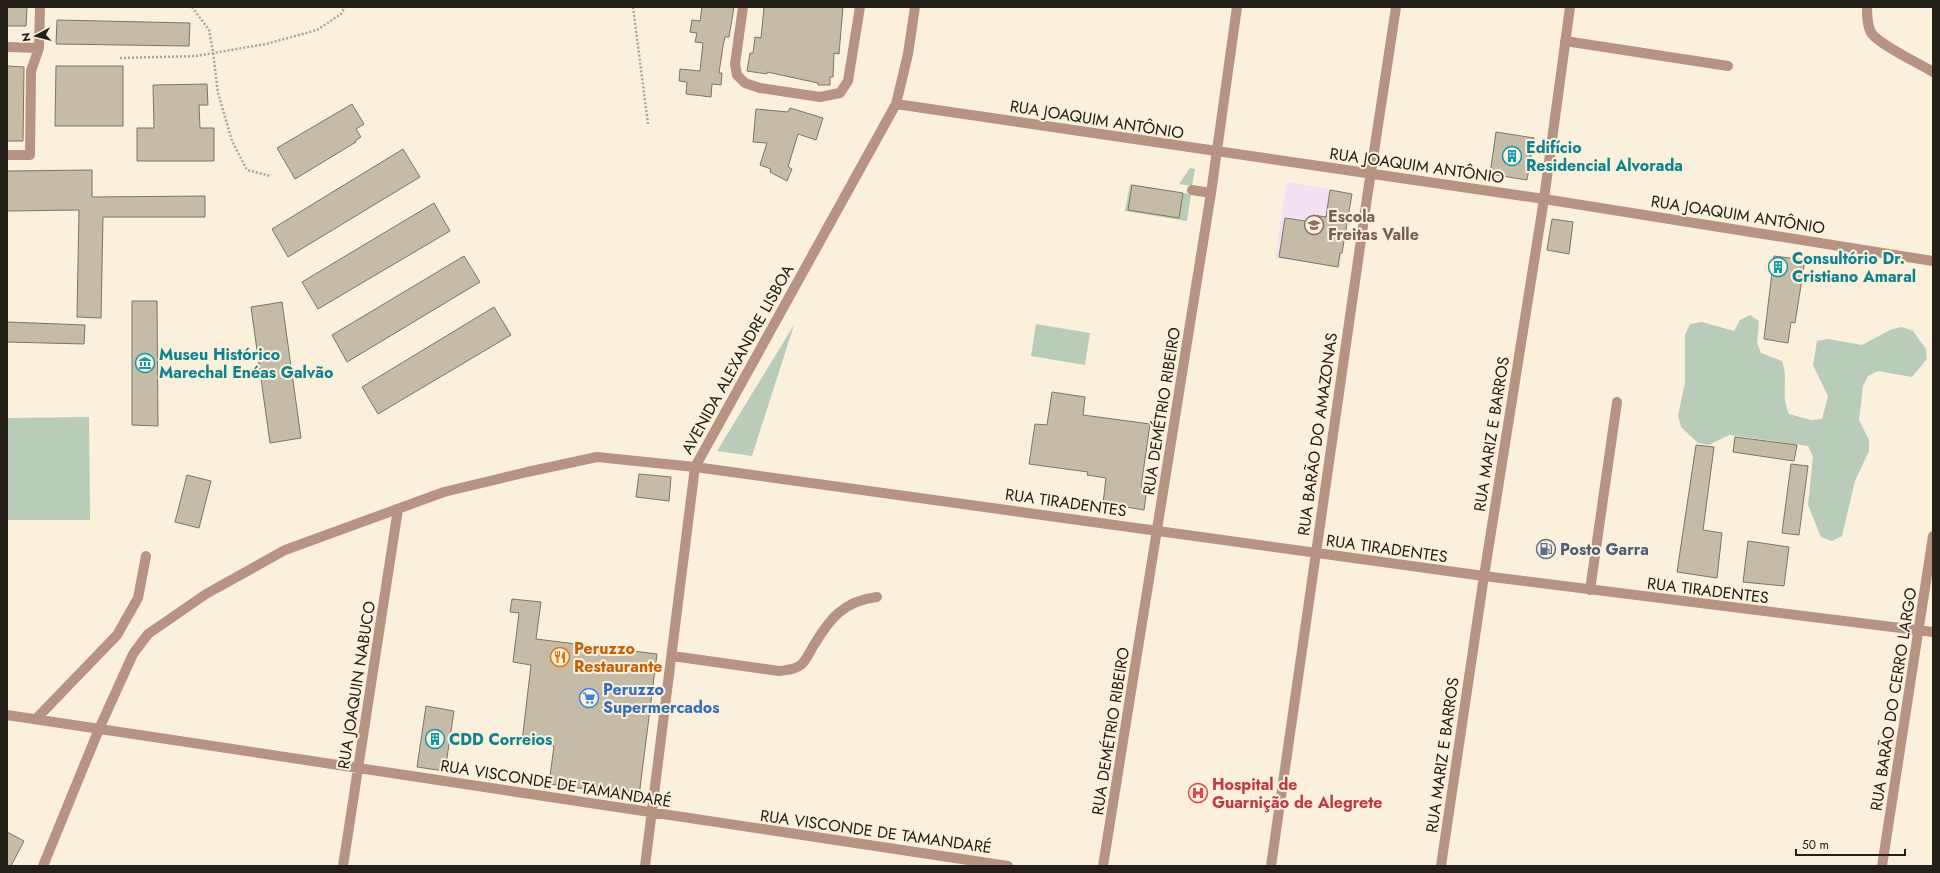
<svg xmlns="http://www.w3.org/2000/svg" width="1940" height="873" font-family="Jost,sans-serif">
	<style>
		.education { fill: #f2e1f2 }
		.green { fill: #b9ccb9 }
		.building { fill: #c5bca8; stroke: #7d7462 }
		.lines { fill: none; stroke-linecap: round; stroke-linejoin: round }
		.path { stroke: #ada595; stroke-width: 2.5; stroke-dasharray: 2 2; stroke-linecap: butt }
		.minor { stroke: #b69383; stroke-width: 10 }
		.labels { text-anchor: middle; stroke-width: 4; stroke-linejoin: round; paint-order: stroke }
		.street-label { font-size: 16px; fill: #242018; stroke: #faf0db }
		.culture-label { font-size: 16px; font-weight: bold; fill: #0d838f; stroke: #faf0db; text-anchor: start }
		.education-label { font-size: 16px; font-weight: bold; fill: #785e54; stroke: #faf0db; text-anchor: start }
		.service-label { font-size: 16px; font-weight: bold; fill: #4e5e75; stroke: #faf0db; text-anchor: start }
		.food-label { font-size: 16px; font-weight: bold; fill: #c56008; stroke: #faf0db; text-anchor: start }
		.shop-label { font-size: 16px; font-weight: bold; fill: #366cbe; stroke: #faf0db; text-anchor: start }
		.health-label { font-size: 16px; font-weight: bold; fill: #be3a42; stroke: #faf0db; text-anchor: start }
	</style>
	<rect width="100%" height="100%" fill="#faf0db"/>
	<path class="education" d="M1287 182 1352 193 1340 268 1275 258Z"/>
	<path class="green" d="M1190 168 1195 169 1192 186 1179 184Z
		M1130 184 1132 185 1128 210 1179 218 1183 193 1191 194 1187 221 1125 211Z
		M1750 315 1759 321 1757 343 1761 353 1782 361C1789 379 1780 396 1789 414L1811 420 1822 419 1828 396 1813 365 1817 341 1828 339 1862 345 1892 329 1902 327 1913 331 1926 349 1927 359 1912 377 1878 371 1868 376 1863 386 1859 420 1869 440V451L1855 481 1842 536 1832 541 1821 537 1808 505 1813 457 1808 446 1729 435 1709 445 1698 443 1681 427 1678 416 1685 382V335L1690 324 1702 322 1734 331 1740 320Z
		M1036 324 1090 333 1085 365 1031 356Z
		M794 325 752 456 717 451Z
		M89 417 90 520H7V418Z"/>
	<path class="building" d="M7 7H27L26 26H7Z
		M702 7H734L729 37H725L723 46 719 73H722L721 85 712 84 711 97 686 94 687 82 679 81 680 69 700 71 703 43 695 42 697 33 690 32 692 20 700 21Z
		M764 7H843L839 54 834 53 833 77H830V85H818V83L767 72V74L747 71 750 53H753L755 37 761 38Z
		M57 20 190 23 189 46 56 44Z
		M7 66 24 67 23 141H7Z
		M56 66H123V126H55Z
		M207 84 208 105H199L200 128H214V161H137V128H154L153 85Z
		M352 104 364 124 356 129 361 137 355 141 356 142 295 179 277 148Z
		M790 108 823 118 816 140 798 134 788 167 792 169 787 181 770 172 771 169 760 165 767 143 753 142 756 109 788 112Z
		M1496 132 1534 138 1527 180 1490 174Z
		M403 149 420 177 288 257 272 229Z
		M92 170V197L205 196V217H103L101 318 77 317 79 210 7 211V171Z
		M1132 185 1183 193 1179 218 1128 210Z
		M1330 190 1352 194 1342 253H1340L1338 267 1279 257 1285 218 1312 222 1313 215 1326 217Z
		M434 203 450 231 318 309 302 282Z
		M1552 219 1573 222 1569 254 1547 250Z
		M464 256 480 282 347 362 332 335Z
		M1774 256 1805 260 1795 323 1791 322 1788 343 1764 339Z
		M132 301H157L158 426 132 425Z
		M282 302 301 438 270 443 251 307Z
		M494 307 511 335 378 414 362 387Z
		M7 322 85 325 84 344 7 342Z
		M1052 392 1085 397 1083 415 1150 424 1141 487 1147 488 1144 510 1103 503 1106 478 1087 475 1088 472 1029 464 1035 424 1047 425Z
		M1735 437 1797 445 1794 461 1733 452Z
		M1696 445 1714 447 1703 530 1722 533 1717 578 1677 572Z
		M1791 464 1808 466 1799 535 1782 533Z
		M639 474 671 477 669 501 636 497Z
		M187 475 211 481 199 528 175 522Z
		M1748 541 1789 547 1784 586 1743 582Z
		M512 599 541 602 536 639 657 654 639 796 549 784 554 746 522 742 531 665 513 662 519 613 510 612Z
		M426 706 454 711 445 771 417 767Z
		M7 832 24 841 11 866H7Z"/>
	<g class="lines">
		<path class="path" d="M192 7 209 30 213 52 218 93 232 141 247 170 270 176
			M633 7 648 124
			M120 58 196 56 266 44 317 30 341 14 345 7"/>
		<path class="minor" d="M743 7 735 64 737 75 745 83 760 88 820 97 840 93 848 81 860 7
			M1867 7C1867 16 1867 27 1872 34 1882 46 1918 63 1933 72
			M1565 41 1728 66
			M7 47 39 48
			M896 104 1544 199 1933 261
			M7 155H30L31 71 39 48 40 7
			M1192 190 1211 193
			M1590 590 1617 402
			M672 656 779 671C787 670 795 670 802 664 807 659 810 651 814 645 830 618 844 601 877 597
			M7 715 1008 866
			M36 719 117 635 138 598 146 556
			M43 866 99 729 133 654 148 634 206 594 285 550 444 492 527 472 597 457 695 467 1484 576 1933 632
			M343 866 398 509
			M645 866 695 467 896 104 908 54 915 7
			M1103 866 1211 193 1237 7
			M1271 866 1367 198 1396 7
			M1441 866 1484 576 1544 199 1570 7
			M1882 866 1933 536"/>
	</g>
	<defs>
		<g id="building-ring" transform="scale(1)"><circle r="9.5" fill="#faf0db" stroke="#0f9aa8" stroke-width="1.5"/><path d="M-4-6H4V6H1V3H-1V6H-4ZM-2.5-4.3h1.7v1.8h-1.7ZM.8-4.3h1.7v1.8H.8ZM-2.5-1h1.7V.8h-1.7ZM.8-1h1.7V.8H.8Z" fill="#0f9aa8"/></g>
		<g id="school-ring" transform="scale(1)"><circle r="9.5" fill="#faf0db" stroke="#8d6e63" stroke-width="1.5"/><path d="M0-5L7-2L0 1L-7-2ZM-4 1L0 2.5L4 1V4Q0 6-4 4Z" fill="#8d6e63"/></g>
		<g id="museum-ring" transform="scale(1)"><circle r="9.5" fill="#faf0db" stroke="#0f9aa8" stroke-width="1.5"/><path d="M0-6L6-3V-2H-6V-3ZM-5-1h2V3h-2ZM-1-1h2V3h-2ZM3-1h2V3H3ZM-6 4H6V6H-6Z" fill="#0f9aa8"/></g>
		<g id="fuel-ring" transform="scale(1)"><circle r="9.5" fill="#faf0db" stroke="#5c6f8a" stroke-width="1.5"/><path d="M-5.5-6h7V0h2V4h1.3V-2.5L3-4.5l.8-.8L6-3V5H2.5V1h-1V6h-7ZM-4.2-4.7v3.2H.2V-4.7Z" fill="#5c6f8a"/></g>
		<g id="restaurant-ring" transform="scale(1)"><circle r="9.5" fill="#faf0db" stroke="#e8710a" stroke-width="1.5"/><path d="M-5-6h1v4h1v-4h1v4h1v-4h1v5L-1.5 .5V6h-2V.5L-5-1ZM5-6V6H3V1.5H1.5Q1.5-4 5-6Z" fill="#e8710a"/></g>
		<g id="supermarket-ring" transform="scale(1)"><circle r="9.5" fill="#faf0db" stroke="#3f7fe0" stroke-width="1.5"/><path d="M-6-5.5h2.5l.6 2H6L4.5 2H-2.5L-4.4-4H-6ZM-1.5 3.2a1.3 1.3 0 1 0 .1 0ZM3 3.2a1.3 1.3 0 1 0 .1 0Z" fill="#3f7fe0"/></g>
		<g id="hospital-ring" transform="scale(1)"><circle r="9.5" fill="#faf0db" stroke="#e0444e" stroke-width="1.5"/><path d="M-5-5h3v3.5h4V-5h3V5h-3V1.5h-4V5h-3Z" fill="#e0444e"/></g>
	</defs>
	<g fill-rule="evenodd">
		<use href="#building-ring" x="1512" y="156"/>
		<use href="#school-ring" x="1314" y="225"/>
		<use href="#building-ring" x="1778" y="267"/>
		<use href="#museum-ring" x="145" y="363"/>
		<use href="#fuel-ring" x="1546" y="549"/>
		<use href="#restaurant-ring" x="560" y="657"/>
		<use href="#supermarket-ring" x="589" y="698"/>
		<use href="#building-ring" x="435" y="739"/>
		<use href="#hospital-ring" x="1198" y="793"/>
	</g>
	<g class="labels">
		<g class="street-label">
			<text transform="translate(1097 119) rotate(9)" y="6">RUA JOAQUIM ANTÔNIO</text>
			<text transform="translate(1417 165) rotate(8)" y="6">RUA JOAQUIM ANTÔNIO</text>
			<text transform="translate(1738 214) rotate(9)" y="6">RUA JOAQUIM ANTÔNIO</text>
			<text transform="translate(737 359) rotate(-61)" y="6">AVENIDA ALEXANDRE LISBOA</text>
			<text transform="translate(1161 411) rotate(-81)" y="6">RUA DEMÉTRIO RIBEIRO</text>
			<text transform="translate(1317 434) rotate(-82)" y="6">RUA BARÃO DO AMAZONAS</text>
			<text transform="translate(1491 434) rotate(-81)" y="6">RUA MARIZ E BARROS</text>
			<text transform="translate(1066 502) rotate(8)" y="6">RUA TIRADENTES</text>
			<text transform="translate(1387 548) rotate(8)" y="6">RUA TIRADENTES</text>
			<text transform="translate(1708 590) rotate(7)" y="6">RUA TIRADENTES</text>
			<text transform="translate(356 685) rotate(-81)" y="6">RUA JOAQUIN NABUCO</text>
			<text transform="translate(1893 699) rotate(-81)" y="6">RUA BARÃO DO CERRO LARGO</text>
			<text transform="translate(1110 731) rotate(-81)" y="6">RUA DEMÉTRIO RIBEIRO</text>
			<text transform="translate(1442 755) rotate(-82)" y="6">RUA MARIZ E BARROS</text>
			<text transform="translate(556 783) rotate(9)" y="6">RUA VISCONDE DE TAMANDARÉ</text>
			<text transform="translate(876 831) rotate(8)" y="6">RUA VISCONDE DE TAMANDARÉ</text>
		</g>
		<g class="culture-label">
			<text x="1526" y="153">Edifício<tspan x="1526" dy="18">Residencial Alvorada</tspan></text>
			<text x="1792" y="264">Consultório Dr.<tspan x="1792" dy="18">Cristiano Amaral</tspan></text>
			<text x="159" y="360">Museu Histórico<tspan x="159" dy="18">Marechal Enéas Galvão</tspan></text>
			<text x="449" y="745">CDD Correios</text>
		</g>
		<g class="education-label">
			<text x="1328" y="222">Escola<tspan x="1328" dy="18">Freitas Valle</tspan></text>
		</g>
		<g class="service-label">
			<text x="1560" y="555">Posto Garra</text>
		</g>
		<g class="food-label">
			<text x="574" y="654">Peruzzo<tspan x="574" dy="18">Restaurante</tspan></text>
		</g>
		<g class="shop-label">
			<text x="603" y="695">Peruzzo<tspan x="603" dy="18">Supermercados</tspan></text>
		</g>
		<g class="health-label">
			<text x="1212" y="790">Hospital de<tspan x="1212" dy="18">Guarnição de Alegrete</tspan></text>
		</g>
	</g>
	<rect width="1940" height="873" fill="none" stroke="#242018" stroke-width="16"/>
	<g transform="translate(36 36) rotate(263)" stroke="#faf0db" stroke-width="3" paint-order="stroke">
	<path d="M0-3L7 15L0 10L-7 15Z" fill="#242018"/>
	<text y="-6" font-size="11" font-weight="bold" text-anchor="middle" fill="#242018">N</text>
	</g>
	<path d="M1796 849v6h109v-6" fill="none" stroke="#242018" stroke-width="2"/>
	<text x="1802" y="849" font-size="12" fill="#242018" stroke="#faf0db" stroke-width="3" paint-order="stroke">50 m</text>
</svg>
